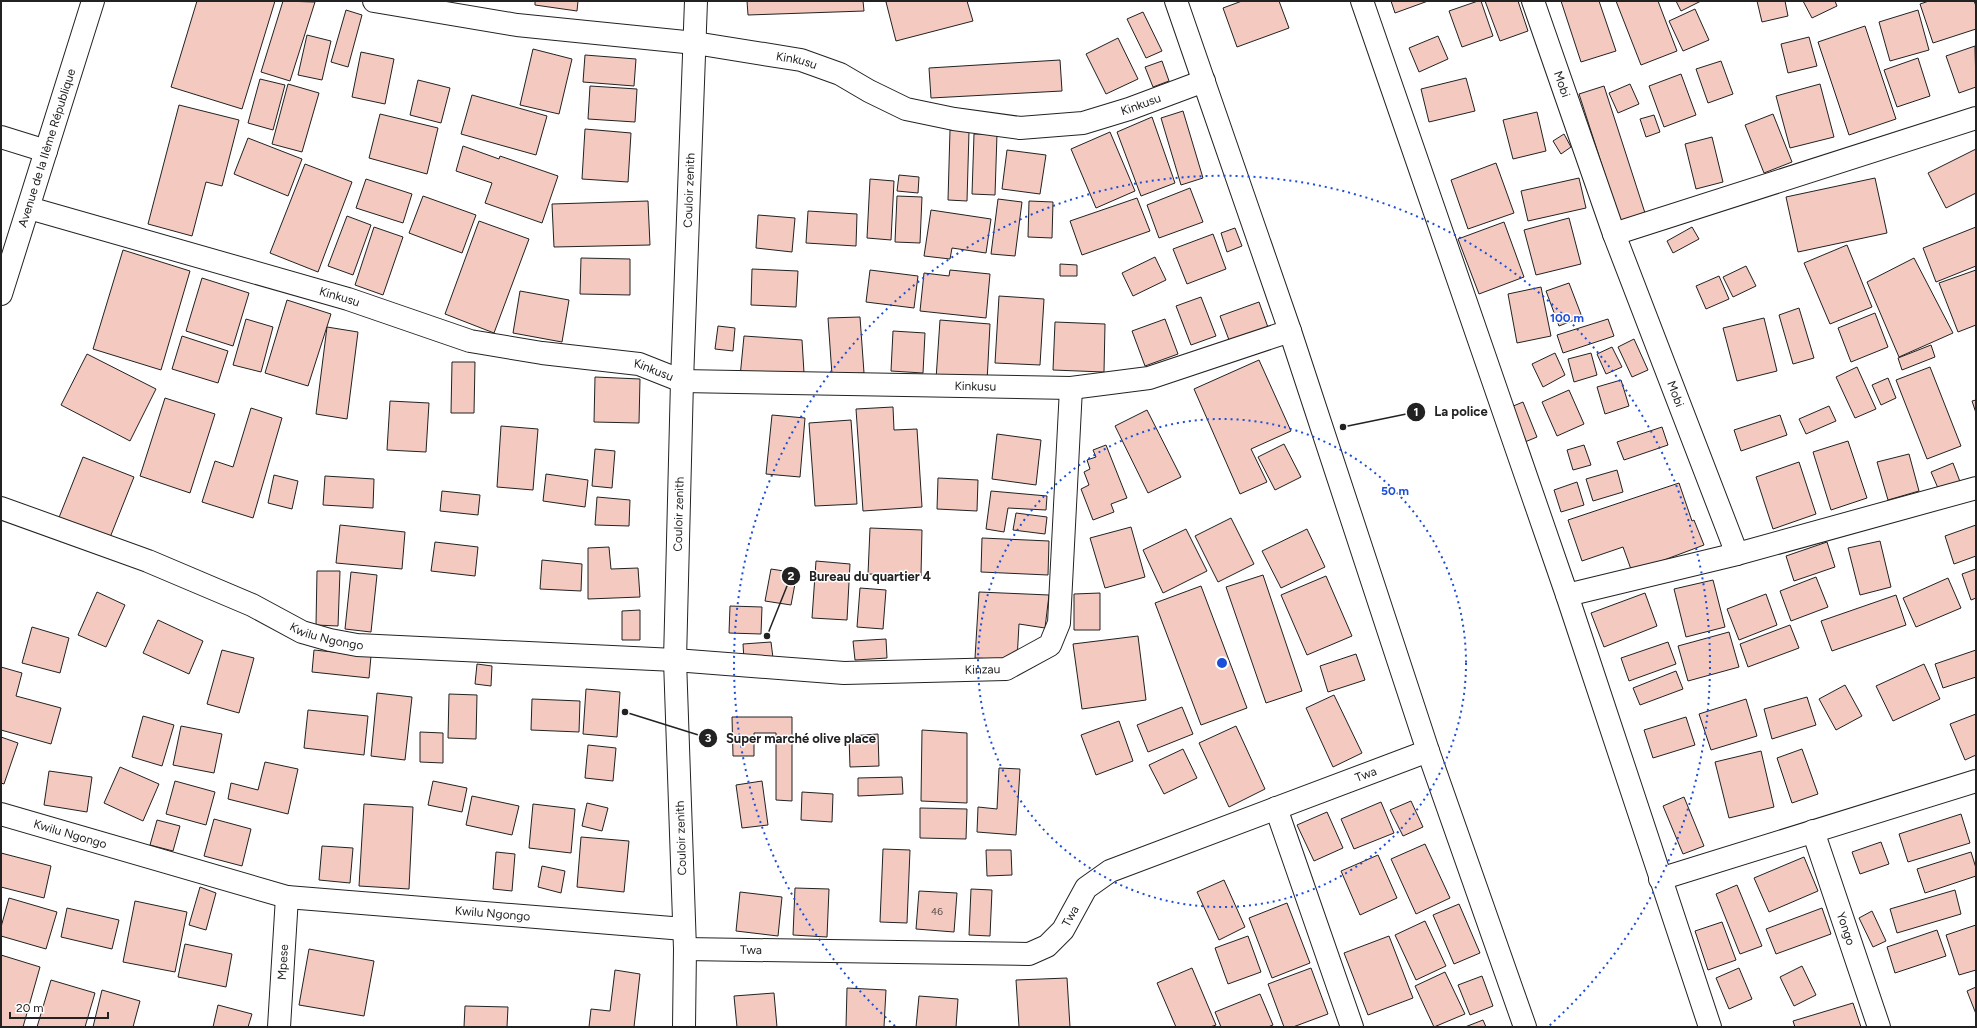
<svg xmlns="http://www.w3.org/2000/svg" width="1977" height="1028" font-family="Figtree,sans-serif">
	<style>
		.building { fill: #f3c9c0; stroke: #222 }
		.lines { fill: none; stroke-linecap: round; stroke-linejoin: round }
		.minor-casing { stroke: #222; stroke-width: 24 }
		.tertiary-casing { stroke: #222; stroke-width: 24 }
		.minor { stroke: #fff; stroke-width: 22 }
		.tertiary { stroke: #fff; stroke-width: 22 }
		.ring { fill: none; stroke: #1d4ed8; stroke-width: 2; stroke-dasharray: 2 4 }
		.labels { text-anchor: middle; stroke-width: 3; stroke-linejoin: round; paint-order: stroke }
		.number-label { font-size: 10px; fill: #564c4a }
		.street-label { font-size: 12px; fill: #222; stroke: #fff }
		.centre { fill: #1d4ed8; stroke: #fff; stroke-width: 2 }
		.ring-label { font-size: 12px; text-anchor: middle; font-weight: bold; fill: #1d4ed8; stroke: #fff; stroke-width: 3; stroke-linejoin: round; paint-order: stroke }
		.leader { fill: none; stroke: #222; stroke-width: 1.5 }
		.callout-dot { fill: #222; stroke: #fff; stroke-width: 1.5 }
		.mark-label { font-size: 12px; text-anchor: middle; font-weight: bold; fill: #fff }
		.callout-label { font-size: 13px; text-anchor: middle; font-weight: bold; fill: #222; stroke: #fff; stroke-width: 3; stroke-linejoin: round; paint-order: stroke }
	</style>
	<rect width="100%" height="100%" fill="#fff"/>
	<path class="building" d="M197 1H275L242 109 171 87Z
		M283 1 315 2 290 81 261 72Z
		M535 1H578L577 11 535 5Z
		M747 1H863L864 11 748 15Z
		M889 1H967L973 21 896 41 886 2Z
		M1242 1H1279L1289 28 1237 47 1223 8Z
		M1391 1H1428L1395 13Z
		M1478 1H1481L1493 36 1462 47 1449 11Z
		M1485 1H1518L1528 31 1500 41Z
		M1561 1H1599L1616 51 1581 62Z
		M1616 1H1658L1677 51 1641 65Z
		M1676 1H1701L1681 11Z
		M1757 1H1785L1788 16 1762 22Z
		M1803 1H1835L1837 6 1812 18Z
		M1929 1H1974L1976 6V29L1933 43 1920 4Z
		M1695 9 1709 40 1683 51 1669 21Z
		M346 10 362 15 348 67 331 62Z
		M1918 10 1929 50 1890 61 1879 22Z
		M1143 12 1162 51 1146 58 1127 19Z
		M1865 26 1896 119 1849 135 1818 42Z
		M307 35 331 41 322 80 298 75Z
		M1438 36 1448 59 1419 72 1409 48Z
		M1809 37 1817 66 1788 73 1781 44Z
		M1118 38 1138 79 1106 94 1086 54Z
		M1975 46 1976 87 1959 93 1946 56Z
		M533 49 572 59 559 114 520 105Z
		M361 52 394 59 385 104 352 97Z
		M585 55 636 59 634 86 583 82Z
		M1918 58 1930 96 1897 107 1884 70Z
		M1060 60 1062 91 931 98 929 68Z
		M1162 61 1169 81 1153 87 1145 67Z
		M1721 61 1733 94 1708 103 1696 69Z
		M1681 74 1696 115 1664 127 1649 86Z
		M1466 78 1475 111 1429 122 1421 89Z
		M260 79 285 85 273 130 248 123Z
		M418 80 450 88 441 123 410 115Z
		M288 84 319 93 302 152 272 144Z
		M1630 84 1639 104 1618 113 1609 93Z
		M1820 84 1834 137 1790 148 1776 96Z
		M590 86 637 89 635 122 588 119Z
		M1604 86 1645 213 1620 221 1579 94Z
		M472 95 547 116 536 155 461 134Z
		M179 105 239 120 222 186 206 182 192 236 148 224Z
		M1183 111 1203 178 1181 185 1161 118Z
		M1537 112 1546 151 1513 159 1503 120Z
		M380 114 438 128 427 174 369 158Z
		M1773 114 1792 162 1764 173 1745 125Z
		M1654 115 1660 132 1646 137 1640 119Z
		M1152 117 1175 183 1141 196 1117 132Z
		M585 129 631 133 628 182 582 179Z
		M950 130 969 131 967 201 948 200Z
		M1110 132 1135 191 1096 208 1071 149Z
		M974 134H997L995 195 972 194Z
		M1564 134 1571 147 1561 154 1553 141Z
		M1712 137 1723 182 1696 189 1685 144Z
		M248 138 302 159 288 196 234 174Z
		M463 146 499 159 500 156 558 176 542 223 485 203 492 183 456 171Z
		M1976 149V193L1946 208 1928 173Z
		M1007 150 1046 155 1040 194 1002 189Z
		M1496 163 1514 213 1468 229 1451 180Z
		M305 164 352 182 318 272 270 253Z
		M899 175 919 177 918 193 897 191Z
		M1579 178 1586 208 1528 221 1521 191Z
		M1875 178 1887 233 1798 252 1786 197Z
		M366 179 412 194 403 223 356 208Z
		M870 179 894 181 891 240 867 238Z
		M1190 188 1203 222 1159 238 1147 205Z
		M423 196 476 215 462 253 409 233Z
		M897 196 922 197 920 243 895 242Z
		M1137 198 1150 231 1082 255 1070 221Z
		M998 199 1022 202 1015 256 991 254Z
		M648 201 650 245 554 247 552 204Z
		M1029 201 1053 202 1052 238 1028 237Z
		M931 210 991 219 986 253 952 248 950 259 924 256Z
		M808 211 857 214 856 246 806 243Z
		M758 215 795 218 792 252 756 248Z
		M347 216 371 225 353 275 328 266Z
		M1569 218 1581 264 1536 275 1524 230Z
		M479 221 529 239 494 333 445 314Z
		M1504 222 1524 277 1479 294 1458 239Z
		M374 227 403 237 383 295 355 285Z
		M1692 227 1699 239 1673 253 1667 241Z
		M1976 227V266L1936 282 1923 248Z
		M1235 228 1242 246 1227 252 1221 233Z
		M1213 234 1226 269 1187 284 1173 249Z
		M1847 245 1872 307 1830 324 1804 263Z
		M123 250 190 271 161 370 93 349Z
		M1155 257 1166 280 1133 296 1122 273Z
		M581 258 630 259V295L580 294Z
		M1914 258 1953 333 1899 357 1867 282Z
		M1060 264 1077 265V276H1060Z
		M1746 266 1756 286 1733 297 1723 277Z
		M752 269 798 271 796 307 751 305Z
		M870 270 918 276 914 308 866 302Z
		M950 270 990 274 986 318 920 311 924 273 949 276Z
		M1976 270V325L1958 332 1939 283Z
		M1719 276 1729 299 1706 309 1696 286Z
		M202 278 249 293 233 346 186 331Z
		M1569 283 1582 317 1559 326 1546 291Z
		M1541 287 1551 336 1517 343 1508 294Z
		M520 291 569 300 562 342 513 333Z
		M999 296 1044 299 1040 365 995 363Z
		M1201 297 1216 336 1191 345 1176 306Z
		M287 300 331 314 308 386 265 373Z
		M1259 302 1270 333 1232 348 1220 316Z
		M1799 308 1814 358 1793 364 1779 315Z
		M1875 313 1888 347 1851 362 1838 328Z
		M860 317 864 373 832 375 828 318Z
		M1764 318 1777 371 1737 381 1723 328Z
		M246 319 273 327 261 372 233 365Z
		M1165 319 1178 354 1145 366 1132 331Z
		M1608 319 1614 336 1563 353 1557 335Z
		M940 320 990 324 987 382 936 379Z
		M1055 322 1105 324 1104 372 1053 370Z
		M718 326 735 328 733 351 715 349Z
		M327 327 358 332 347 419 316 414Z
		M893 331 925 333 923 373 891 371Z
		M182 336 228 351 218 383 172 369Z
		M744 336 802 340 804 373 740 377Z
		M1634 339 1648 370 1632 377 1618 347Z
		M1931 345 1935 357 1902 370 1898 358Z
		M1612 347 1622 367 1606 374 1597 354Z
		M1555 353 1565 375 1543 387 1532 364Z
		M1591 353 1597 375 1574 382 1568 359Z
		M87 354 156 389 130 441 61 405Z
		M1259 360 1291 431 1251 449 1267 482 1240 494 1194 389Z
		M452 362H475L474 413H451Z
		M1857 367 1876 409 1855 418 1836 377Z
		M1930 367 1961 446 1927 459 1896 380Z
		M595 377 640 379 639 423 594 422Z
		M1888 378 1896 398 1881 405 1872 385Z
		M1621 380 1629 406 1605 414 1597 387Z
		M1569 390 1584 424 1557 436 1542 402Z
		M165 398 215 414 190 493 140 476Z
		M1976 400V413L1972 401Z
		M390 401 429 403 426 452 387 450Z
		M1523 402 1537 437 1520 444 1506 409Z
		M1829 406 1836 421 1806 434 1799 419Z
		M893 407 894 430 917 429 922 507 863 511 856 409Z
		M251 408 282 418 253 518 202 502 215 461 233 467Z
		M1147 410 1181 477 1148 493 1115 426Z
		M772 415 805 418 800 477 766 474Z
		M1780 415 1787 435 1741 451 1734 430Z
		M851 420 857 504 815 506 809 423Z
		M501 426 538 429 533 490 497 487Z
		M1662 427 1668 445 1624 460 1617 442Z
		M997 434 1041 440 1036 485 992 479Z
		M1848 441 1867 498 1831 510 1813 452Z
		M1284 444 1301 477 1275 490 1258 457Z
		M1106 445 1127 498 1111 504 1114 512 1093 520 1081 489 1089 485 1084 472 1090 469 1087 460 1096 457 1093 450Z
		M1584 445 1591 465 1573 470 1567 450Z
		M595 449 615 451 612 488 592 486Z
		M1909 454 1919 491 1888 500 1877 462Z
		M83 457 134 477 109 540 58 520Z
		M1799 462 1816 514 1773 529 1756 477Z
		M1953 463 1962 487 1941 495 1931 472Z
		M1617 470 1623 492 1593 501 1586 479Z
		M546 474 588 480 585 507 543 501Z
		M274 475 298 481 292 509 268 503Z
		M325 476 374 479 373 508 323 505Z
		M938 478 978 480 977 511 937 509Z
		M1577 482 1584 505 1561 512 1554 490Z
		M1679 483 1692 521 1694 520 1704 545 1632 572 1623 547 1582 561 1568 520Z
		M442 491 480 495 478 515 440 511Z
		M991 491 1047 496 1046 510 1008 508 1004 532 986 529Z
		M597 497 630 500 629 526 595 525Z
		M1016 513 1047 517 1045 534 1013 530Z
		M1231 518 1254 564 1218 582 1195 536Z
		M340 525 405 532 402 569 336 563Z
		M1976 525V556L1954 564 1945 536Z
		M1131 527 1145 577 1105 588 1090 538Z
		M870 528 922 530 921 576 868 574Z
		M1186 529 1207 571 1163 593 1143 550Z
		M1307 529 1325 567 1281 588 1262 551Z
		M982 538 1049 541 1048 575 981 572Z
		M1880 541 1891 587 1860 595 1848 548Z
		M435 542 478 547 475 576 431 571Z
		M1827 542 1835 567 1794 581 1786 556Z
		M609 547 611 569 638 568 640 597 588 599V548Z
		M542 560 582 564 581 591 540 589Z
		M816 561 850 564 847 620 812 618Z
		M771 569 797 573 791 605 765 601Z
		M1976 569V598L1971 600 1962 574Z
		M317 571H340L338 626 316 625Z
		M351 572 377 575 371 632 345 629Z
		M1263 575 1302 691 1266 703 1226 587Z
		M1326 576 1352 636 1307 655 1281 595Z
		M1816 577 1828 607 1791 621 1780 591Z
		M1948 578 1961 608 1916 627 1903 598Z
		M1713 580 1725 627 1686 637 1674 589Z
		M1201 586 1247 708 1201 725 1155 603Z
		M860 588 886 590 883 629 857 627Z
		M97 592 125 605 106 647 78 635Z
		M979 592 1049 595 1045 628 1019 624 1017 660 975 658Z
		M1100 593V630H1074V594Z
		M1645 593 1657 626 1604 647 1591 613Z
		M1766 594 1777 625 1739 640 1727 609Z
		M1896 595 1906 625 1832 651 1821 621Z
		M730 606 762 607 761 634 729 633Z
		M640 610V640H622V611Z
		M158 620 203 641 189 674 143 653Z
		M1790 625 1799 648 1748 667 1740 644Z
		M32 627 69 638 60 673 22 663Z
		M1729 632 1739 667 1688 681 1678 646Z
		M1138 636 1146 700 1082 709 1073 644Z
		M886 639 887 658 855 660 853 641Z
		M771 642 773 658 744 660 743 644Z
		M1668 642 1676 664 1629 681 1621 658Z
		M222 650 254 658 239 713 207 704Z
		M314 650 371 656 369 678 312 672Z
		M1976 650V677L1943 688 1935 664Z
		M1356 654 1365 680 1328 692 1320 666Z
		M477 664 492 666 491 686 475 684Z
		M1924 664 1940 699 1893 721 1876 686Z
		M1 667 22 673 16 696 61 708 51 744 1 730Z
		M1676 671 1683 689 1640 705 1633 688Z
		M1845 685 1862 716 1836 730 1819 699Z
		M586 689 620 692 617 737 583 734Z
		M377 693 412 697 405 760 371 756Z
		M449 694 477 695 476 739 448 738Z
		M1334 695 1362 753 1333 767 1306 708Z
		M1807 697 1816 725 1772 739 1764 709Z
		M532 699 580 701 579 732 531 730Z
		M1746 699 1757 736 1711 750 1699 714Z
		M1182 707 1193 734 1148 752 1137 725Z
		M308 710 368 716 364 755 304 748Z
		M1976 714V755L1965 760 1950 724Z
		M143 716 174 725 162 766 132 757Z
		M732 717H792V801L776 800V733H754V756H733Z
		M1686 717 1695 745 1653 758 1644 730Z
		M1119 721 1133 761 1096 775 1081 735Z
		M181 726 222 734 214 773 173 765Z
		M1236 726 1265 789 1229 807 1199 743Z
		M922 730 967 733V803L921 801Z
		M420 732 443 733V763L420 762Z
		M878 734 879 766 850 767 849 736Z
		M1 737 18 743 4 784 1 783Z
		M588 745 616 748 613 781 585 778Z
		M1183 749 1197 778 1164 794 1149 765Z
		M1802 749 1818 794 1792 803 1777 758Z
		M1761 751 1774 807 1729 818 1715 762Z
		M265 762 298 769 288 814 228 799 231 783 258 790Z
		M120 767 159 784 143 821 104 803Z
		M999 768 1020 769 1016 835 977 832 978 807 997 809Z
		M49 771 92 777 87 812 44 805Z
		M902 777 903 794 858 796V778Z
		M175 781 215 792 206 825 166 814Z
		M433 781 467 788 462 812 428 805Z
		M762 781 768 825 742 828 736 785Z
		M802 792 833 794 832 822 801 820Z
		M472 796 519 806 512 835 466 825Z
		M1684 797 1704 846 1683 854 1663 806Z
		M1411 801 1423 827 1403 836 1390 810Z
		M1381 802 1394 833 1354 849 1341 819Z
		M587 803 608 808 602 831 582 826Z
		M364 804 413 807 409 889 359 886Z
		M533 804 575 809 571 853 529 848Z
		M920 808 967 809 966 839 920 838Z
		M1327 812 1343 848 1314 861 1297 825Z
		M1961 814 1970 843 1908 862 1899 834Z
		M214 819 251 829 242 866 204 856Z
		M157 820 180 826 173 851 150 845Z
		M581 837 629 841 624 892 577 887Z
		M1881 842 1889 864 1860 874 1852 852Z
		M1425 844 1450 898 1416 914 1391 859Z
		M322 846 353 848 350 883 319 880Z
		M883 849 910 850 907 923 880 922Z
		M986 850H1011L1012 875 987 876Z
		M496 852 515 854 512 891 493 889Z
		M1971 852 1976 868V876L1925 893 1917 869Z
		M1 853 51 866 44 898 1 887Z
		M1378 855 1397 898 1360 915 1341 871Z
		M1804 857 1818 891 1769 912 1754 878Z
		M542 866 565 871 561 893 538 887Z
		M1224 880 1245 927 1219 940 1197 892Z
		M1737 885 1762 946 1740 954 1716 894Z
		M200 887 216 893 206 930 189 925Z
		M795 888 829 889 827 937 793 935Z
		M971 889 992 890 990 936 969 935Z
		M1955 890 1961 914 1897 933 1890 909Z
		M919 891 957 893 954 932 916 929Z
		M740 892 782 897 778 936 736 931Z
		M9 898 57 912 46 949 1 936V927Z
		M135 901 187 912 175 972 123 962Z
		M1287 903 1310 963 1272 978 1249 918Z
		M1459 904 1480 953 1454 964 1433 915Z
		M67 908 119 920 112 949 61 937Z
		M1822 908 1831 934 1776 954 1766 929Z
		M1872 911 1886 941 1873 947 1859 918Z
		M1425 921 1446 966 1416 980 1395 935Z
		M1722 922 1736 960 1708 970 1695 931Z
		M1976 925V970L1959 975 1946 935Z
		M1937 930 1946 956 1895 973 1887 947Z
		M1248 936 1261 972 1228 984 1215 948Z
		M1389 936 1413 998 1368 1015 1344 953Z
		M185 944 232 954 226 987 178 977Z
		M309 949 374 961 364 1016 299 1005Z
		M1 955 40 967 23 1027H1Z
		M1802 966 1816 995 1794 1006 1780 977Z
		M1192 968 1216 1025 1210 1027H1176L1157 983Z
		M1311 968 1328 1014 1293 1027H1284L1268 984Z
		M1739 968 1752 999 1729 1009 1716 978Z
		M615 970 640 974 634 1027H589L591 1009 610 1011Z
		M1445 972 1465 1014 1434 1027 1415 986Z
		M1482 976 1493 1006 1470 1015 1458 985Z
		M1067 978 1070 1027H1019L1016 980Z
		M51 980 95 993 85 1027H37Z
		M1976 987V1014L1967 991Z
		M847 988 886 990 884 1027H846Z
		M102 990 140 1001 133 1027H93Z
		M774 993 777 1027H737L734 996Z
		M1260 994 1273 1025 1268 1027H1221L1215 1012Z
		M919 996 958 999 956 1027H916Z
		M1853 1003 1861 1027H1795L1793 1021Z
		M218 1005 252 1014 248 1027H213Z
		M465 1006 508 1007 507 1027H464Z
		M1483 1020 1486 1027H1465Z"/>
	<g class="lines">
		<g class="minor-casing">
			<g id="minor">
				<path id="s1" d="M374 1 517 25 695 43 801 60 840 74 869 91 906 109 954 119 1020 128 1083 123 1129 109 1204 81"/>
				<path d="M1176 1 1290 331 1428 751 1525 1027"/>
				<path d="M1362 1 1567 595 1710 1027"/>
				<path id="s2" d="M1533 1 1614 234 1737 554"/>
				<path d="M1 137 46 151"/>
				<path id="s3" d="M29 208 348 299 470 341 542 353 639 364 682 381 1071 388 1149 378 1290 331"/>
				<path d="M1614 234 1976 118"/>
				<path id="s4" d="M1 508 148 561 252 605 302 632 330 640 357 645 675 660 844 673 1006 669 1050 645 1059 623 1071 388"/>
				<path d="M1567 595 1737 554 1976 488"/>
				<path d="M1276 808 1352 1027"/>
				<path id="s5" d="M1 814 287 897 684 929"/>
				<path id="s6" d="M1813 831 1879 1027"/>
				<path d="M1660 879 1976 781"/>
				<path id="s7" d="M685 949 1029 954 1047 946 1063 930 1086 888 1110 871 1428 751"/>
				<path id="s8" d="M279 1027 287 897"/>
				<path id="s9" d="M684 1027 685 949 675 660 682 381 696 1"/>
			</g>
		</g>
		<g class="tertiary-casing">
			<g id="tertiary">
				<path id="s10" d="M1 294 93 1"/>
			</g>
		</g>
		<use href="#minor" class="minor"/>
		<use href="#tertiary" class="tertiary"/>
	</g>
	<g class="ring">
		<circle cx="1222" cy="663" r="244"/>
		<path d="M895 1026A488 488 0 1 1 1549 1026"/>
	</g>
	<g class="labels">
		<g class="number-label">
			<text x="937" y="915">46</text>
		</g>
		<g class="street-label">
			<text dy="4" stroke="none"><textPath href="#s1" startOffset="427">Kinkusu</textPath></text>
			<text dy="4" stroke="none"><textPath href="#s2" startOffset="88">Mobi</textPath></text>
			<text dy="4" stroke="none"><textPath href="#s1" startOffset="787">Kinkusu</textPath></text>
			<text dy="4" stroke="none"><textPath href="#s10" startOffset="153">Avenue de la IIème République</textPath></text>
			<text dy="4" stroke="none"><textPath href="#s9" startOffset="837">Couloir zenith</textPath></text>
			<text dy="4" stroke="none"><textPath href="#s3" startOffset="323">Kinkusu</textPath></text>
			<text dy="4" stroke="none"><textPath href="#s3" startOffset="647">Kinkusu</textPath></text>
			<text dy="4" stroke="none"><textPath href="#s3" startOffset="971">Kinkusu</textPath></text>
			<text dy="4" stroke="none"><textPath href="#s2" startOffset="418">Mobi</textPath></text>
			<text dy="4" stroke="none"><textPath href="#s9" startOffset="513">Couloir zenith</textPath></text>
			<text dy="4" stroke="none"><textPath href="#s4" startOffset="351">Kwilu Ngongo</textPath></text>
			<text dy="4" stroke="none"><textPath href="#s4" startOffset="1009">Kinzau</textPath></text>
			<text dy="4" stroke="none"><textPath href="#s7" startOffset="737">Twa</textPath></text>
			<text dy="4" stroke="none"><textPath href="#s5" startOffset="72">Kwilu Ngongo</textPath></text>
			<text transform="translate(681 838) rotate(-92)" y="4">Couloir zenith</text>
			<text dy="4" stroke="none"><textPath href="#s5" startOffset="504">Kwilu Ngongo</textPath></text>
			<text dy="4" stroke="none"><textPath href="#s7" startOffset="402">Twa</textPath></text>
			<text dy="4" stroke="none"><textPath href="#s6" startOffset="103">Yongo</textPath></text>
			<text dy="4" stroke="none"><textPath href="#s7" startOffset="66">Twa</textPath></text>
			<text dy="4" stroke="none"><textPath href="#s8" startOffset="65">Mpese</textPath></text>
		</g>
	</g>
	<circle cx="1222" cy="663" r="6" class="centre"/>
	<g class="ring-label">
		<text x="1567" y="322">100 m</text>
		<text x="1395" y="495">50 m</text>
	</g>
	<path class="leader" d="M1343 427L1416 412M767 636L791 576M625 712L708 738"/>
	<g class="callout-dot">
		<circle cx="1343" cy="427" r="4"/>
		<circle cx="767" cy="636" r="4"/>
		<circle cx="625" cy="712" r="4"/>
		<circle cx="1416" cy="412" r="10"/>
		<circle cx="791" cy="576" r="10"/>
		<circle cx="708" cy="738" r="10"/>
	</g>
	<g class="mark-label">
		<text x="1416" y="416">1</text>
		<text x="791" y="580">2</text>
		<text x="708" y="742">3</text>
	</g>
	<g class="callout-label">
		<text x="1461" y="416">La police</text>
		<text x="870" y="581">Bureau du quartier 4</text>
		<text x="801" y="743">Super marché olive place</text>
	</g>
	<rect width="1977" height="1028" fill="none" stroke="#222222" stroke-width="4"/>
	<path d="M10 1012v6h98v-6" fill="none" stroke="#222222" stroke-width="2"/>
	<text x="16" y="1012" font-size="12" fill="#222222" stroke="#ffffff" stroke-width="3" paint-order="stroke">20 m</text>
</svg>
